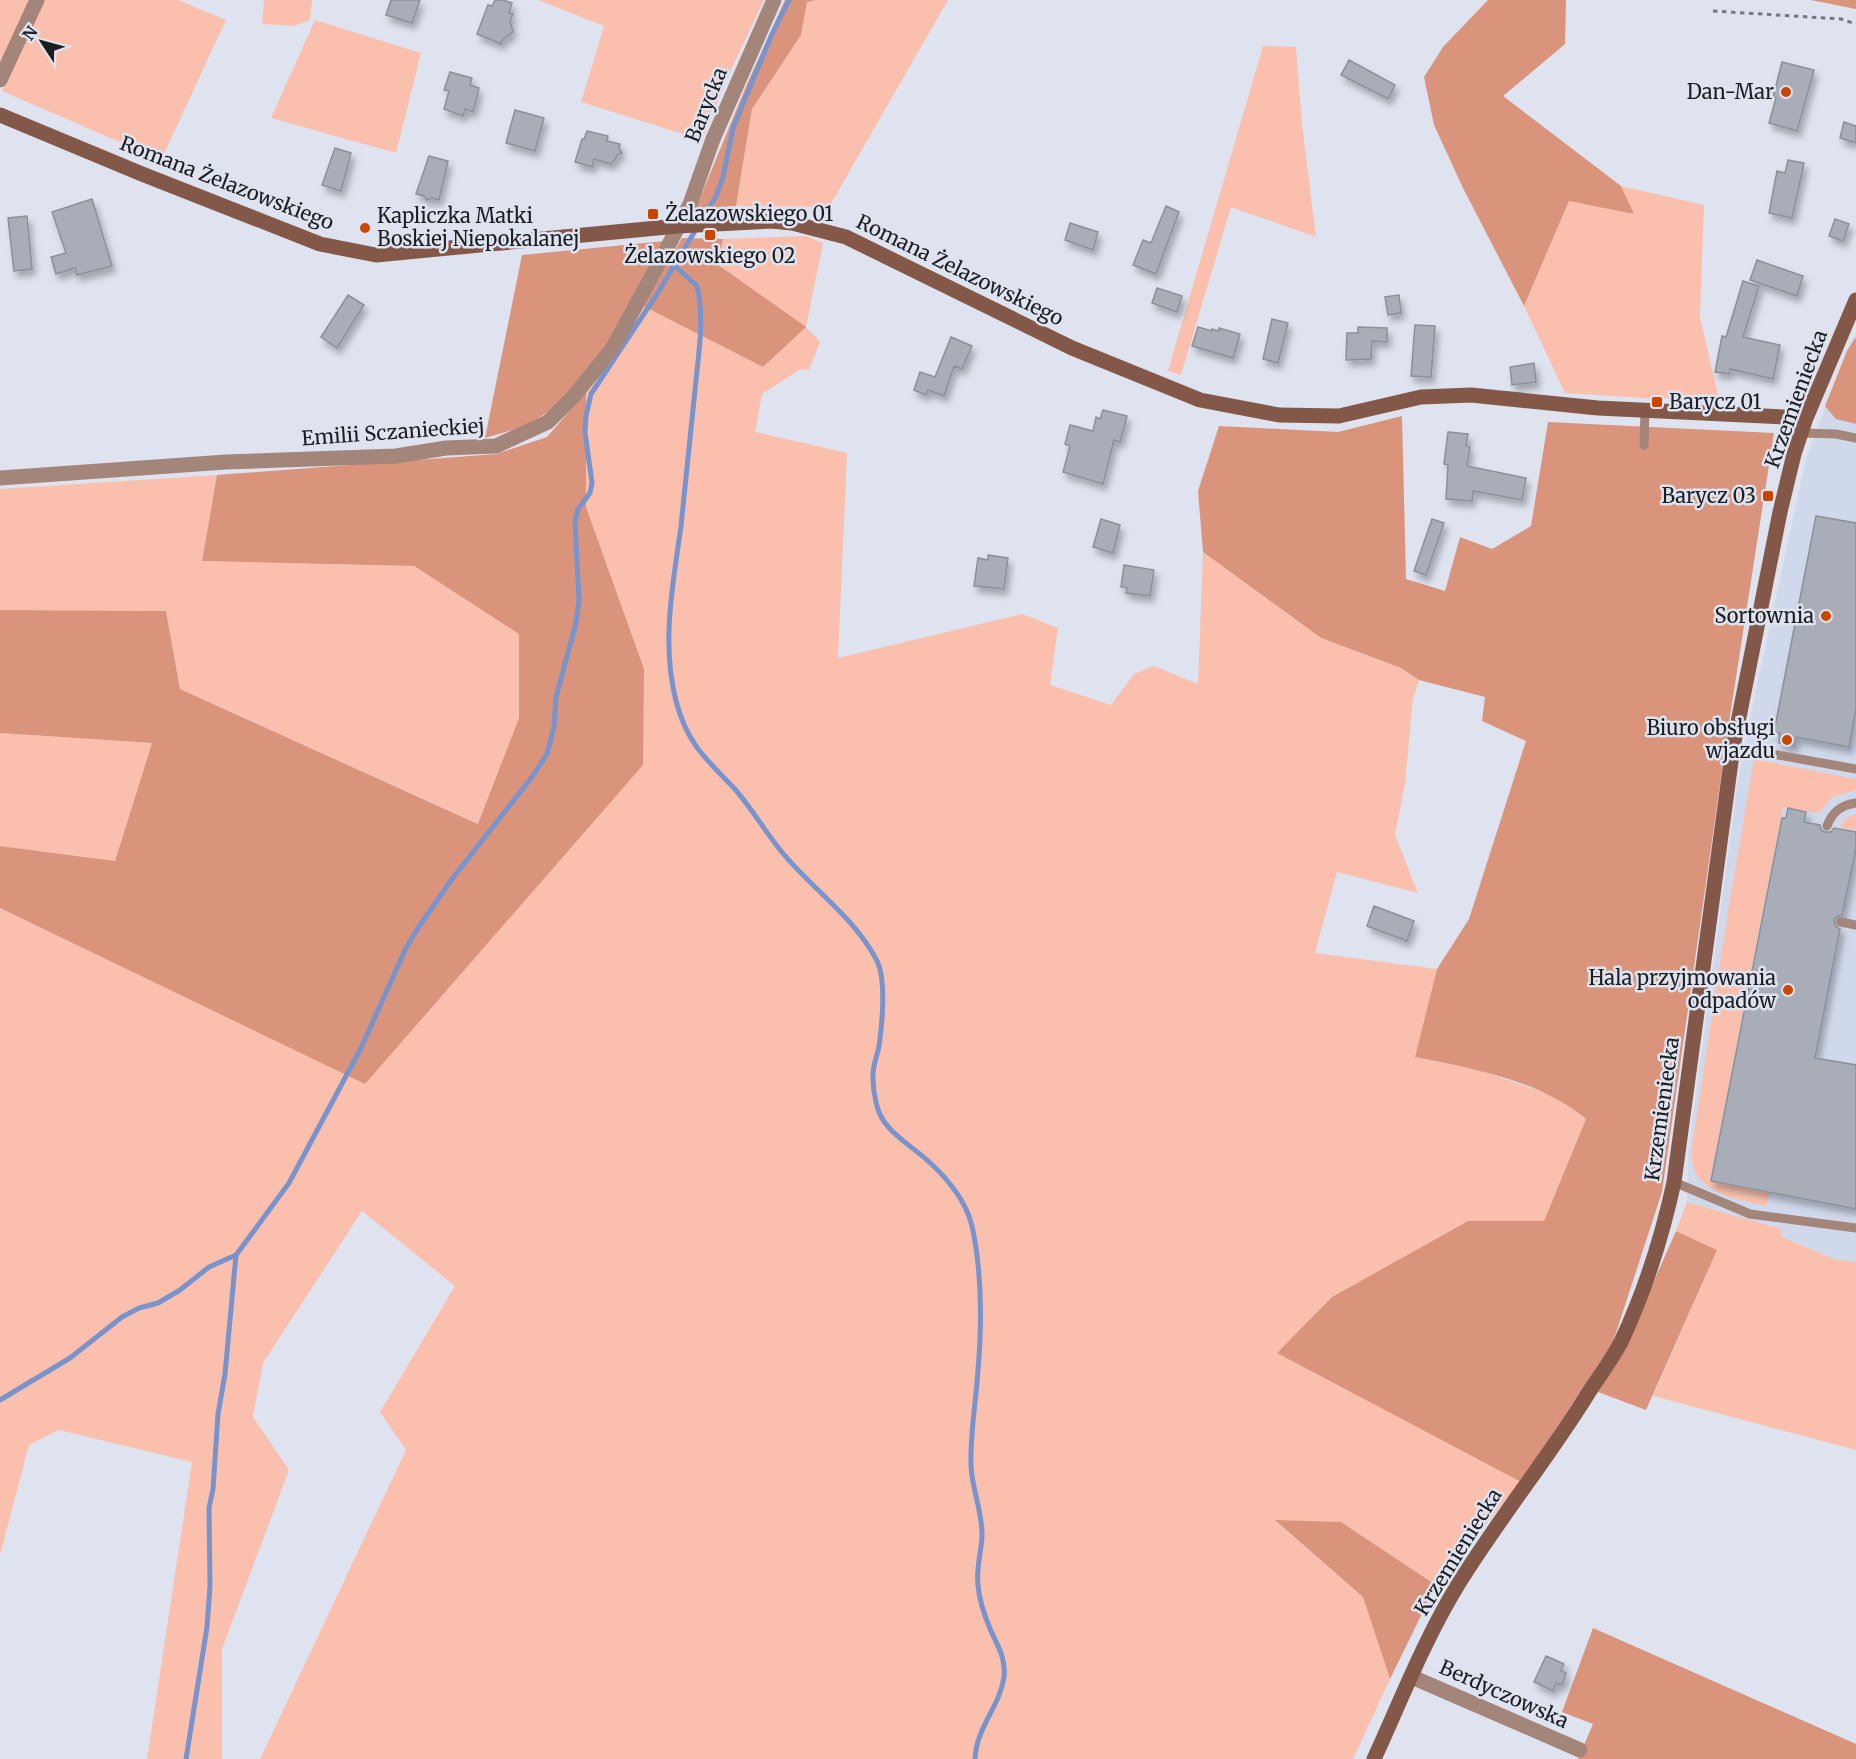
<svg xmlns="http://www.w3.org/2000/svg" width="1856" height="1759" font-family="Merriweather,serif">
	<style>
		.built { fill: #d0d9eb }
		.green { fill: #fac0ad }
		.forest { fill: #da947c }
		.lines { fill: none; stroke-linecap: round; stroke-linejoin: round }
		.stream { stroke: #7993cd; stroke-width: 5 }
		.building { fill: #a8adb7; stroke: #8b909a; stroke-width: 1.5; filter: url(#shadow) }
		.path { stroke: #757880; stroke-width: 3; stroke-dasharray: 4.5 4.5; stroke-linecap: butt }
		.lane { stroke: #a4857a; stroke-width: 9 }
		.street { stroke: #a4857a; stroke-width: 15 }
		.secondary { stroke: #835849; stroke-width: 15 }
		.poi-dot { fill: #ca4500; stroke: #dee3ef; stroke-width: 2 }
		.labels { text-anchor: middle; stroke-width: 5; stroke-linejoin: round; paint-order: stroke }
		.poi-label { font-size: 20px; fill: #1b1d21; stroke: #dee3ef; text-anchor: end }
		.street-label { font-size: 20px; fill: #1b1d21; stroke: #dee3ef }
	</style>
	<defs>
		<filter id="shadow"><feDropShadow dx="3.5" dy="6" stdDeviation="3" flood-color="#0004"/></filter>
	</defs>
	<rect width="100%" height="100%" fill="#dee3ef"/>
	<path class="built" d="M1856 334V1262L1834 1259 1782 1237 1780 1229 1687 1202 1688 1153 1738 780 1756 690 1806 458 1847 350Z"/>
	<path class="green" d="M0 0H31L0 66Z
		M43 0H178L226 20 161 160 2 91Z
		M264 0H312L310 20 294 26 262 24Z
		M538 0H764L729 74 702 140 581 102 604 26Z
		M816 0H948L829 207 736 206 752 109 801 35 807 2Z
		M315 20 421 53 396 153 271 118Z
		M1263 46 1296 47 1302 124 1316 237 1231 207 1181 375 1168 371Z
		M1621 186 1704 205 1700 317 1719 399 1641 398 1565 393 1524 306 1569 201 1633 213Z
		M806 236 823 243 806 327 820 342 809 370 801 369 762 394 755 432 847 453 838 658 1022 614 1058 628 1050 685 1111 705 1134 674 1154 666 1198 684 1203 552 1321 638 1401 668 1419 680 1413 698 1405 784 1395 835 1418 893 1337 872 1315 953 1437 969 1415 1057 1482 1071 1554 1096 1586 1119 1544 1221H1468L1332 1297 1278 1353 1521 1482 1436 1585 1341 1522 1276 1521 1363 1597 1390 1679 1353 1759H260L406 1450 380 1412 455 1286 362 1211 263 1363 253 1417 289 1470 222 1649V1759H147L192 1462 59 1430 29 1445 0 1555V908L365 1083 644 669 586 507V392L643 306 763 367 805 327 717 264 723 239Z
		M217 475 202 561 414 566 519 634V718L479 824 180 689 166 611 0 610V489Z
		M0 733 152 743 115 861 0 846Z
		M1754 759 1856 779V790L1832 797 1819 813 1783 807 1710 1181 1770 1193 1766 1206C1743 1200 1707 1196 1695 1172 1693 1167 1692 1159 1691 1153L1728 911Z
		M1856 814V830L1840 827 1846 818Z
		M1687 1202 1781 1229 1782 1237 1834 1259 1856 1262V1450L1653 1396 1717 1250 1676 1231Z"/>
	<path class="forest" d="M785 0H816L807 2 801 35 752 109 736 206 695 210 747 84Z
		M1488 0H1566L1565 44 1503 96 1621 186 1634 214 1569 201 1524 306 1463 188 1434 125 1424 77 1443 47Z
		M1811 0H1856V9Z
		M682 238 723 239 717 264 806 327 763 367 643 306Z
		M665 241 602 356 564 401 527 426 485 438 522 255Z
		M1855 338 1856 339V424L1836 419 1825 406 1847 351Z
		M586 392V507L644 669 643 765 365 1084 0 908V846L115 861 152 743 0 733V610L166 611 180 689 478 824 519 718V634L414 566 202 561 217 475 496 454 547 437Z
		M1402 416 1406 579 1445 591 1460 537 1492 549 1531 526 1548 422 1774 433 1726 742 1662 1192 1613 1342 1521 1482 1277 1353 1332 1297 1468 1221H1544L1586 1119C1539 1080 1474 1069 1415 1057L1437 969 1469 919 1526 741 1482 721 1485 697 1419 680 1401 668 1321 638 1203 552 1198 491 1219 426 1338 432Z
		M1676 1231 1717 1250 1646 1410 1598 1392 1628 1340Z
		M1275 1520 1341 1522 1436 1585 1390 1679 1363 1597Z
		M1593 1628 1856 1744V1759H1578L1593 1724 1562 1712Z"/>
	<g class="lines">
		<path class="stream" d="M675 266 697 286C705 319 698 357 695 390 690 435 686 481 681 526 673 584 661 643 676 701 687 743 705 758 733 787 751 807 764 830 781 851 811 888 853 916 876 959 887 978 882 1025 879 1046 877 1057 872 1067 873 1078 873 1085 874 1094 876 1102 881 1130 907 1142 927 1160 946 1177 966 1201 972 1226 982 1272 982 1323 978 1370 976 1402 970 1433 971 1466 972 1490 983 1513 982 1537 981 1553 976 1569 978 1585 979 1600 985 1617 991 1631 998 1646 1006 1659 1004 1677 1000 1706 976 1728 975 1759
			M0 1400 70 1358 122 1317 139 1308 158 1303 180 1290 209 1267 236 1255 242 1247 289 1183 361 1048 406 948 418 928 452 879 532 777 547 754 554 727 556 697 576 623 579 600 575 522 578 509 590 493 592 483 585 432 586 416 591 394 657 294 716 196 723 177 733 128 772 34 789 0
			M186 1759 207 1627 210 1586 209 1508 213 1489 218 1414 225 1374 236 1255"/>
	</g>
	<path class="building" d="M391 0H420L412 23 386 15Z
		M495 0H503L512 3 509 13 513 14 510 21 513 32 503 39 501 44 477 34 488 5 492 6Z
		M1349 60 1395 85 1388 99 1341 75Z
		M1782 62 1814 70 1797 131 1769 123 1776 98 1773 97Z
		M450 72 472 78 470 85 479 88 473 112 465 109 463 116 444 109 449 91 444 90Z
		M515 110 544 118 535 151 506 143Z
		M1844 122 1856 126V143L1840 138Z
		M587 131 608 136 607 141 620 144 619 148 622 153 617 155 615 160 610 164 594 159 592 167 575 162 582 139H584Z
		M335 148 351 153 341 191 322 185Z
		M429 156 448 161 439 200 432 198 427 200 424 196 416 194Z
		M1788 160 1804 163 1792 218 1769 213 1777 171 1785 173Z
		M92 199 112 266 77 275 75 268 56 274 51 257 66 253 52 212Z
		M1166 206 1179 212 1156 274 1133 265 1143 240 1151 243Z
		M27 216 32 269 14 271 8 218Z
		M1835 219 1849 224 1843 241 1829 236Z
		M1070 223 1098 232 1093 250 1065 240Z
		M1757 260 1803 276 1797 296 1750 280Z
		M1743 281 1759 286 1743 337 1780 345 1773 379 1730 369 1729 374 1715 372 1722 336 1726 337Z
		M1157 288 1182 296 1177 312 1152 303Z
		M348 295 364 305 337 348 321 337Z
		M1399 295 1401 313 1388 315 1385 297Z
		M1272 319 1288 323 1278 363 1263 359Z
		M1415 325 1435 326 1431 377 1411 376Z
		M1198 327 1212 331V329L1219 331V328L1240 334 1233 358 1192 346Z
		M1358 327 1387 328V342L1372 341 1371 359 1346 360 1347 333H1358Z
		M951 337 972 346 962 369 954 366 944 396 928 390 926 395 914 390 920 372 935 377Z
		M1534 363 1536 382 1512 385 1510 367Z
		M1103 410 1127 416 1120 442 1114 440 1103 484 1063 472 1070 446 1065 444 1070 425 1093 431 1096 417 1100 419Z
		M1448 432 1468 434 1466 446 1470 447 1467 466 1526 478 1522 500 1473 491 1472 501 1446 499 1448 465 1444 464Z
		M1816 516 1856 523V709L1849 747 1796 737 1794 746 1779 743 1780 733 1774 732Z
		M1101 519 1120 525 1113 553 1093 547Z
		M1432 519 1444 523 1426 575 1414 571Z
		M988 555 1008 558 1004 589 974 586 978 558 988 560Z
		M1124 565 1154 570 1150 596 1126 593 1127 588 1121 587Z
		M1788 808 1806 812 1804 822 1820 825 1821 830 1825 832H1831L1834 828 1856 832V849L1842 915 1836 917 1834 921 1836 927 1840 929 1815 1058 1856 1065V1209L1711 1181 1782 818H1786Z
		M1374 906 1414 921 1407 941 1367 926Z
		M1546 1656 1564 1664 1561 1671 1566 1673 1562 1685 1556 1683 1553 1691 1534 1682Z"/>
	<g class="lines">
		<path class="path" d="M1713 11 1841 19 1856 24"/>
		<path class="lane" d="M1801 433 1836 434 1856 438
			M1644 445 1645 410
			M1733 747 1856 769
			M1827 826C1832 812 1841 805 1856 803
			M1841 922 1856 925
			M1674 1182 1750 1214 1856 1228"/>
		<path class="street" d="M0 80 37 0
			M0 478 226 462 396 456 446 448 496 446 548 422 573 397 612 349 664 254 690 204 713 139 774 0
			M1412 1677 1580 1750"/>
		<path class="secondary" d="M0 115 142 174 320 244 376 255 678 226 771 221 792 223 846 237 1072 348 1200 400 1279 415 1339 416 1421 397 1471 395 1598 408 1806 418
			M1374 1759C1401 1700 1425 1638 1459 1583 1500 1517 1549 1457 1589 1392 1600 1375 1612 1359 1621 1342 1645 1291 1662 1237 1674 1182L1733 747 1780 512 1794 454 1806 418 1856 300"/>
	</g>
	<g class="poi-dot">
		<circle cx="1786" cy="92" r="6"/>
		<rect x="647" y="208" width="12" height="12" rx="3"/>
		<circle cx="365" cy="228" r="6"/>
		<rect x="704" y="229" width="12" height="12" rx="3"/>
		<rect x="1651" y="396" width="12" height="12" rx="3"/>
		<rect x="1762" y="490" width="12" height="12" rx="3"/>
		<circle cx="1826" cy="616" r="6"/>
		<circle cx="1787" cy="740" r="6"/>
		<circle cx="1788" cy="990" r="6"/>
	</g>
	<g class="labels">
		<g class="poi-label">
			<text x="1774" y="99">Dan-Mar</text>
			<text x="665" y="221" text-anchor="start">Żelazowskiego 01</text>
			<text x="377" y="223" text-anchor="start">Kapliczka Matki<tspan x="377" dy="23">Boskiej Niepokalanej</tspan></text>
			<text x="710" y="263" text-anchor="middle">Żelazowskiego 02</text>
			<text x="1669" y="409" text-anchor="start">Barycz 01</text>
			<text x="1756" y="503">Barycz 03</text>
			<text x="1814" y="623">Sortownia</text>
			<text x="1775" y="735">Biuro obsługi<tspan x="1775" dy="23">wjazdu</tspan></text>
			<text x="1776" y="985">Hala przyjmowania<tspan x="1776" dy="23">odpadów</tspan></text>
		</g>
		<g class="street-label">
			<text transform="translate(706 105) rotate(-68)" y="7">Barycka</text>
			<text transform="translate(227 183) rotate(21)" y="7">Romana Żelazowskiego</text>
			<text transform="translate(960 270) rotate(26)" y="7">Romana Żelazowskiego</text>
			<text transform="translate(1796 399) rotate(-70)" y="7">Krzemieniecka</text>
			<text transform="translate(393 432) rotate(-4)" y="7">Emilii Sczanieckiej</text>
			<text transform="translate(1662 1109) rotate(-82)" y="7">Krzemieniecka</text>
			<text transform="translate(1458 1552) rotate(-58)" y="7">Krzemieniecka</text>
			<text transform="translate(1504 1694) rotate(24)" y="7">Berdyczowska</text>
		</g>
	</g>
	<g transform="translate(42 42) rotate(306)" stroke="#dee3ef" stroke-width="4.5" paint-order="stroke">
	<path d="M0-4.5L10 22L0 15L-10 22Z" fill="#1b1d21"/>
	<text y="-9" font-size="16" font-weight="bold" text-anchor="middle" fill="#1b1d21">N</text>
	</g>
</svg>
